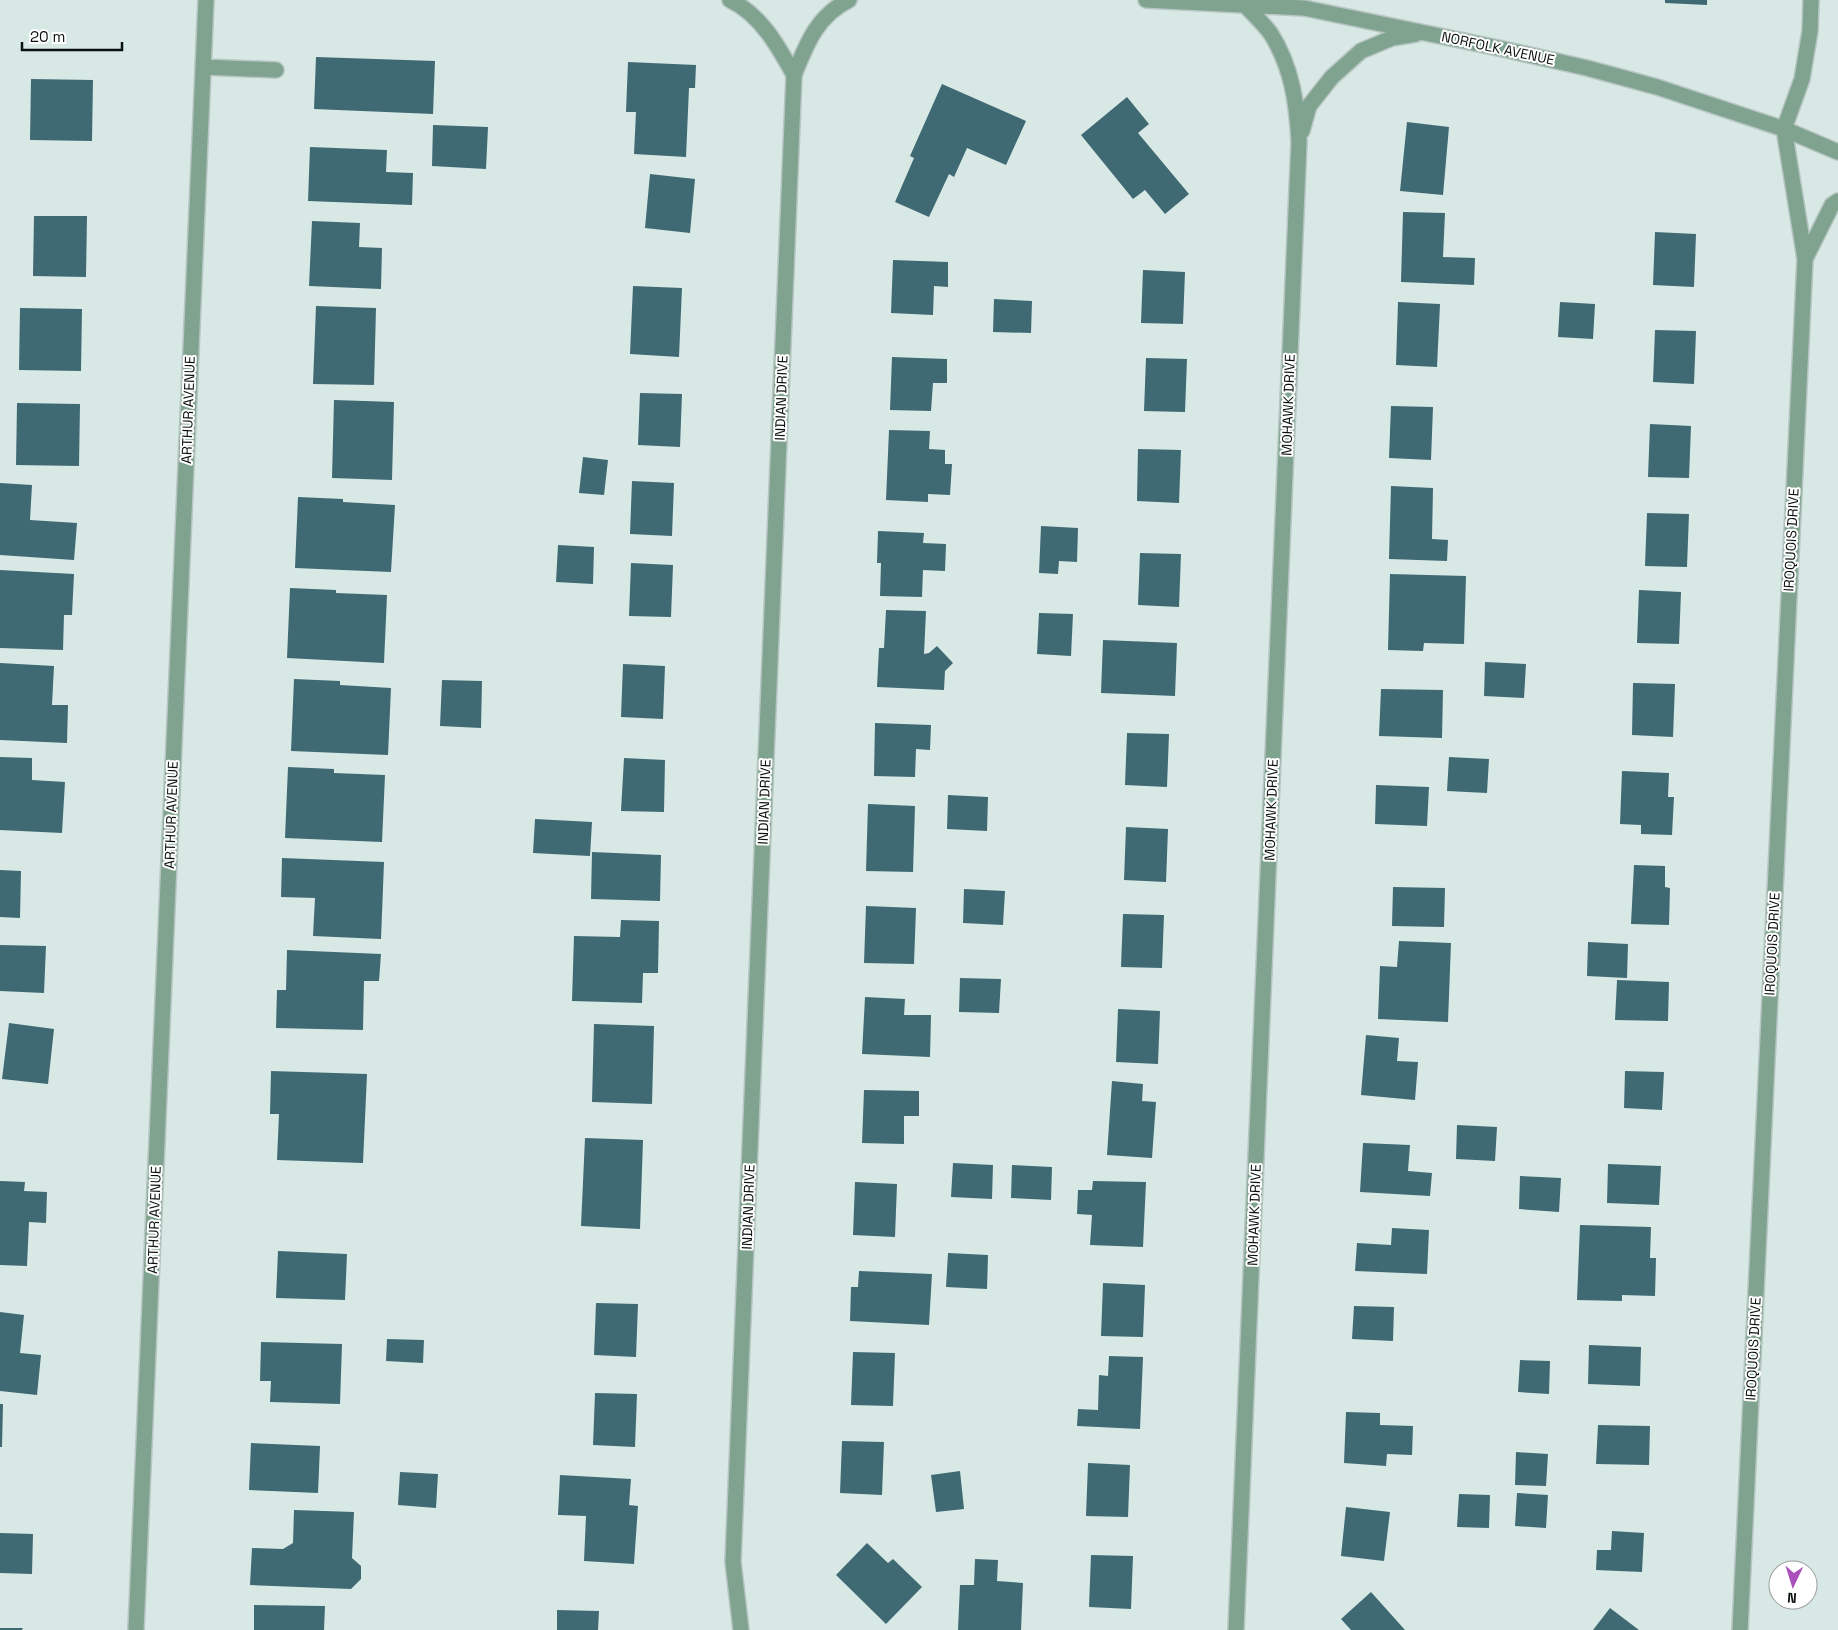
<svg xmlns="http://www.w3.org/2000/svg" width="1838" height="1630" font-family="'Space Grotesk',sans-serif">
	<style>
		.building { fill: #3f6a74 }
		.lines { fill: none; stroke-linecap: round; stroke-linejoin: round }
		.minor-casing { stroke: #b7c5c3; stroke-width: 18 }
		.minor { stroke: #7fa38e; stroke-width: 15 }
		.labels { text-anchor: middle; stroke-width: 4; stroke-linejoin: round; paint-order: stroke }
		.street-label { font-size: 14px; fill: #0a100f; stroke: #fff }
	</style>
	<rect width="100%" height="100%" fill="#d8e8e5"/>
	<path class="building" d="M1665 0H1707V5L1665 3Z
		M316 57 435 61 433 114 314 109Z
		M628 62 696 65 695 88H689L686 157 634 154 636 112H626Z
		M31 79 93 80 92 141 30 140Z
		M942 84 1026 121 1006 165 967 148 954 177 949 174 929 217 895 202 914 158 910 156Z
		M1127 97 1149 124 1138 133 1189 194 1165 214 1145 190 1133 199 1081 135Z
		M1407 122 1449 127 1443 195 1400 191Z
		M433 125 488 127 486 169 432 166Z
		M310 147 387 150 386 172 413 173 412 205 308 201Z
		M650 174 695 179 690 233 645 228Z
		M1403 212 1445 213 1443 257 1475 258 1474 285 1401 282Z
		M34 216H87L86 277 33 276Z
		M312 221 360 223 359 247 382 248 381 289 309 286Z
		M1655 232 1696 234 1694 287 1653 285Z
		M893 260 948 262V287L934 286 933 315 891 313Z
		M1143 270 1185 272 1183 324 1141 323Z
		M633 286 682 288 679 357 630 354Z
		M994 299 1032 301 1031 333 993 332Z
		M1398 302 1440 304 1437 367 1396 365Z
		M1560 302 1595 304 1593 339 1558 337Z
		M316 306 376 308 374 385 313 384Z
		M20 308 82 309 81 371 19 370Z
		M1655 330 1696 331 1694 384 1653 382Z
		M892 357 947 359V383H933L931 411 890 410Z
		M1146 358 1187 359 1185 412 1144 411Z
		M640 393 682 394 680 447 638 445Z
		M334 400 394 402 392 480 332 478Z
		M17 403 80 404 79 466 16 465Z
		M1391 406 1433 407 1431 460 1389 458Z
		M1650 424 1691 426 1689 478 1648 477Z
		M889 430 930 431 929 449 945 450V464H952L950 495 928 494V502L886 500Z
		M1138 449 1181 450 1179 503 1137 501Z
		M583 457 608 460 604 495 579 493Z
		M632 481 674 483 672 536 630 534Z
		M0 483 32 485 30 520 77 523 74 560 0 555Z
		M1391 486 1433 488 1432 539 1448 540 1447 561 1389 559Z
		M298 497 343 499V502L395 505 391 572 295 568Z
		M1647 513 1689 514 1687 567 1645 566Z
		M1041 526 1078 528 1077 562 1059 561 1058 574 1039 573Z
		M878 531 924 533 923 543 946 544 945 571 923 570 922 597 880 596 881 563H877Z
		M558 545 594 547 593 584 556 582Z
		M1140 553 1181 554 1179 607 1138 605Z
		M631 563 673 565 671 617 629 616Z
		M0 570 74 574 72 615H64L63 650 0 648Z
		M1390 574 1466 576 1464 644 1424 643 1423 651 1388 650Z
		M290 588 336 590V593L387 595 384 663 287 658Z
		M1639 590 1681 592 1679 644 1637 643Z
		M886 610 926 611 924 654 929 653 937 646 953 663 945 671 944 690 877 687 879 648H884Z
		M1039 613 1073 614 1071 656 1037 654Z
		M1103 640 1177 643 1175 696 1101 693Z
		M1485 662 1526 664 1524 698 1484 696Z
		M0 663 54 666 52 705H68L67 743 0 740Z
		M623 664 665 666 663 719 621 717Z
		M294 679 340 681V685L391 688 388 755 291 751Z
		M442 680 482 681 481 728 440 726Z
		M1633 683 1675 684 1673 737 1632 735Z
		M1381 689 1443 690 1442 738 1379 736Z
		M875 723 931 725 930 750 916 749 915 777 874 776Z
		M1127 733 1169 734 1167 787 1125 785Z
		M0 757 32 758V780L65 782 62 833 0 830Z
		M1449 757 1489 759 1487 793 1447 791Z
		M624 758 665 760 664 812 621 811Z
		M288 767 334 769V773L385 775 382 842 285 838Z
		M1622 771 1669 773 1668 797H1674L1672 835 1641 834V825L1620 824Z
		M1376 785 1429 787 1427 826 1375 824Z
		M948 795 988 797 987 831 947 829Z
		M868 804 915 806 913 872 866 871Z
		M535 819 592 822 590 856 533 853Z
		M1126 827 1168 829 1166 882 1124 880Z
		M592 852 661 855 660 901 591 899Z
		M282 858 384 862 381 939 313 936 315 898 281 897Z
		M1634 865 1665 866V887L1670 888 1669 925 1631 924Z
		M0 870 21 871 20 918 0 917Z
		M1393 887 1445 888 1444 927 1392 926Z
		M964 889 1005 891 1003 925 963 923Z
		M866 906 916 908 914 964 864 963Z
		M1123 914 1164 915 1162 968 1121 967Z
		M621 920 659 921 658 973H643L642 1003 572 1001 574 936 620 937Z
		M1399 941 1451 943 1448 1022 1378 1019 1380 966 1397 967Z
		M1588 942 1628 944 1627 978 1587 976Z
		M0 945 46 946 44 993 0 991Z
		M287 950 381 954 379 981H364L363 1030 276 1028 277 990H286Z
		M960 978 1001 979 999 1013 959 1012Z
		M1617 980 1669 982 1668 1021 1615 1020Z
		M865 997 905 999 904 1015H931L930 1057 862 1054Z
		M1118 1009 1160 1011 1158 1064 1116 1062Z
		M9 1023 54 1029 48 1084 2 1079Z
		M594 1024 654 1026 652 1104 592 1102Z
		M1366 1035 1399 1038 1397 1061 1418 1062 1415 1100 1361 1095Z
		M271 1071 367 1074 363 1163 277 1160 279 1114H270Z
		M1625 1071 1664 1072 1662 1110 1624 1108Z
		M1112 1081 1143 1084 1142 1101 1156 1102 1152 1158 1107 1155Z
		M864 1090 919 1091V1116H904V1144L862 1143Z
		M1457 1125 1497 1127 1495 1161 1456 1159Z
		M585 1138 643 1140 640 1229 581 1226Z
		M1363 1143 1410 1145 1408 1171 1432 1173 1430 1196 1360 1192Z
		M953 1163 993 1165 992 1199 951 1197Z
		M1608 1164 1661 1166 1659 1205 1607 1203Z
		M1012 1165 1052 1167 1051 1200 1011 1198Z
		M1520 1176 1561 1178 1559 1212 1519 1209Z
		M0 1181 25 1182 24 1191 47 1192 46 1223 29 1222 27 1266 0 1265Z
		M1093 1181 1146 1182 1143 1247 1090 1245 1092 1215 1077 1214 1078 1190H1092Z
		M855 1182 897 1184 895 1237 853 1235Z
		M1580 1225 1651 1227 1650 1258H1656L1655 1296 1622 1295V1301L1577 1300Z
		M1392 1228 1429 1230 1427 1274 1355 1271 1357 1243 1391 1245Z
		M278 1251 347 1254 345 1300 276 1298Z
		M948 1253 988 1255 987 1289 946 1287Z
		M859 1271 932 1274 929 1325 850 1321 851 1287H858Z
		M1103 1283 1145 1285 1143 1337 1101 1336Z
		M596 1303 638 1304 636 1357 594 1355Z
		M1354 1306 1394 1307 1393 1341 1352 1339Z
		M0 1312 24 1315 20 1353 41 1355 37 1395 0 1391Z
		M387 1339 424 1340 423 1363 386 1361Z
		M261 1342 342 1344 340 1404 270 1402 271 1381H260Z
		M1589 1345 1641 1347 1640 1386 1588 1384Z
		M853 1352 895 1353 893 1406 851 1405Z
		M1109 1356 1143 1357 1140 1429 1077 1426 1078 1409 1098 1410 1099 1375 1108 1376Z
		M1520 1360 1550 1361 1549 1394 1518 1392Z
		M595 1393 637 1394 635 1447 593 1445Z
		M0 1404H3L2 1447H0Z
		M1346 1412 1380 1413V1425L1413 1426 1412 1455 1387 1454 1386 1466 1344 1463Z
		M1598 1425 1650 1426 1649 1465 1596 1464Z
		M842 1441 884 1442 882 1495 840 1493Z
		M251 1443 320 1446 318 1493 249 1490Z
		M1516 1452 1548 1454 1546 1486 1515 1485Z
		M1088 1463 1130 1465 1128 1517 1086 1516Z
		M960 1471 964 1509 936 1512 931 1475Z
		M400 1472 438 1474 436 1508 398 1505Z
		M560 1475 631 1479 629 1505 638 1506 634 1564 584 1561 586 1516 558 1515Z
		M1517 1493 1548 1495 1546 1528 1515 1526Z
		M1459 1494 1490 1495 1489 1528 1457 1527Z
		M1346 1507 1390 1512 1384 1561 1341 1556Z
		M294 1510 354 1512 352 1558 361 1566V1579L351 1589 250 1585 252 1548 283 1549 293 1543Z
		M1612 1531 1644 1533 1642 1572 1596 1570 1597 1550H1611Z
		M0 1533 33 1534 32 1574 0 1573Z
		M867 1543 888 1563 893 1559 922 1587 886 1624 836 1575Z
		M1091 1555 1133 1556 1131 1609 1089 1607Z
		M975 1559 998 1560 997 1581 1023 1583 1021 1630H958L960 1585H974Z
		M1371 1592 1405 1630H1351L1341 1619Z
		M254 1605 325 1606 324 1630H254Z
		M1610 1608 1639 1630H1593Z
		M557 1610 599 1611 598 1630H557Z
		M0 1628H23L22 1630H0Z"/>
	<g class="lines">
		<g class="minor-casing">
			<path id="minor" d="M730 0C761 15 778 46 794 75L733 1562 741 1630
				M1146 0 1304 8 1503 49 1587 68 1657 87 1784 129 1838 152
				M203 67 276 70
				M794 75C807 43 817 16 849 0
				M1302 131 1309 106 1332 77 1361 51 1392 38 1416 34
				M1805 259 1832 205 1838 201
				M136 1630 206 0
				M1236 1630 1299 142C1297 104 1292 67 1271 34 1264 24 1253 14 1245 5
				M1740 1630 1805 259 1784 129 1802 79 1810 31 1811 0"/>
		</g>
		<use href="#minor" class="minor"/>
	</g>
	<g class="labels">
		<g class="street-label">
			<text transform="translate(1498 48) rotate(12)" y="5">NORFOLK AVENUE</text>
			<text transform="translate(781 398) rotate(-88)" y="5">INDIAN DRIVE</text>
			<text transform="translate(1288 405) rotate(-88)" y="5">MOHAWK DRIVE</text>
			<text transform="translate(188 410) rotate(-88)" y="5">ARTHUR AVENUE</text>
			<text transform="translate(1791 540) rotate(-87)" y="5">IROQUOIS DRIVE</text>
			<text transform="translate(764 802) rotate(-88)" y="5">INDIAN DRIVE</text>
			<text transform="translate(1271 810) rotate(-88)" y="5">MOHAWK DRIVE</text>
			<text transform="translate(171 815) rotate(-88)" y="5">ARTHUR AVENUE</text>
			<text transform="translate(1772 944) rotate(-87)" y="5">IROQUOIS DRIVE</text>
			<text transform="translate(748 1207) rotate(-88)" y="5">INDIAN DRIVE</text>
			<text transform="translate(1254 1215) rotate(-88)" y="5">MOHAWK DRIVE</text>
			<text transform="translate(154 1220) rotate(-88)" y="5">ARTHUR AVENUE</text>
			<text transform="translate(1753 1349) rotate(-87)" y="5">IROQUOIS DRIVE</text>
		</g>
	</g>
	<g transform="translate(1793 1585) rotate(184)"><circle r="24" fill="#ffffff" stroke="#9d9f9f"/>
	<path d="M0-4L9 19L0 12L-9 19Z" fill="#aa50bb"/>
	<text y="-8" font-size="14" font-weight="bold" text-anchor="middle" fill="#0a100f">N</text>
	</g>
	<path d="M22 42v8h100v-8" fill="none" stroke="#0a100f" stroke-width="2.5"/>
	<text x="30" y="42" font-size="15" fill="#0a100f" stroke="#ffffff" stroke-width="4" paint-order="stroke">20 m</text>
</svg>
